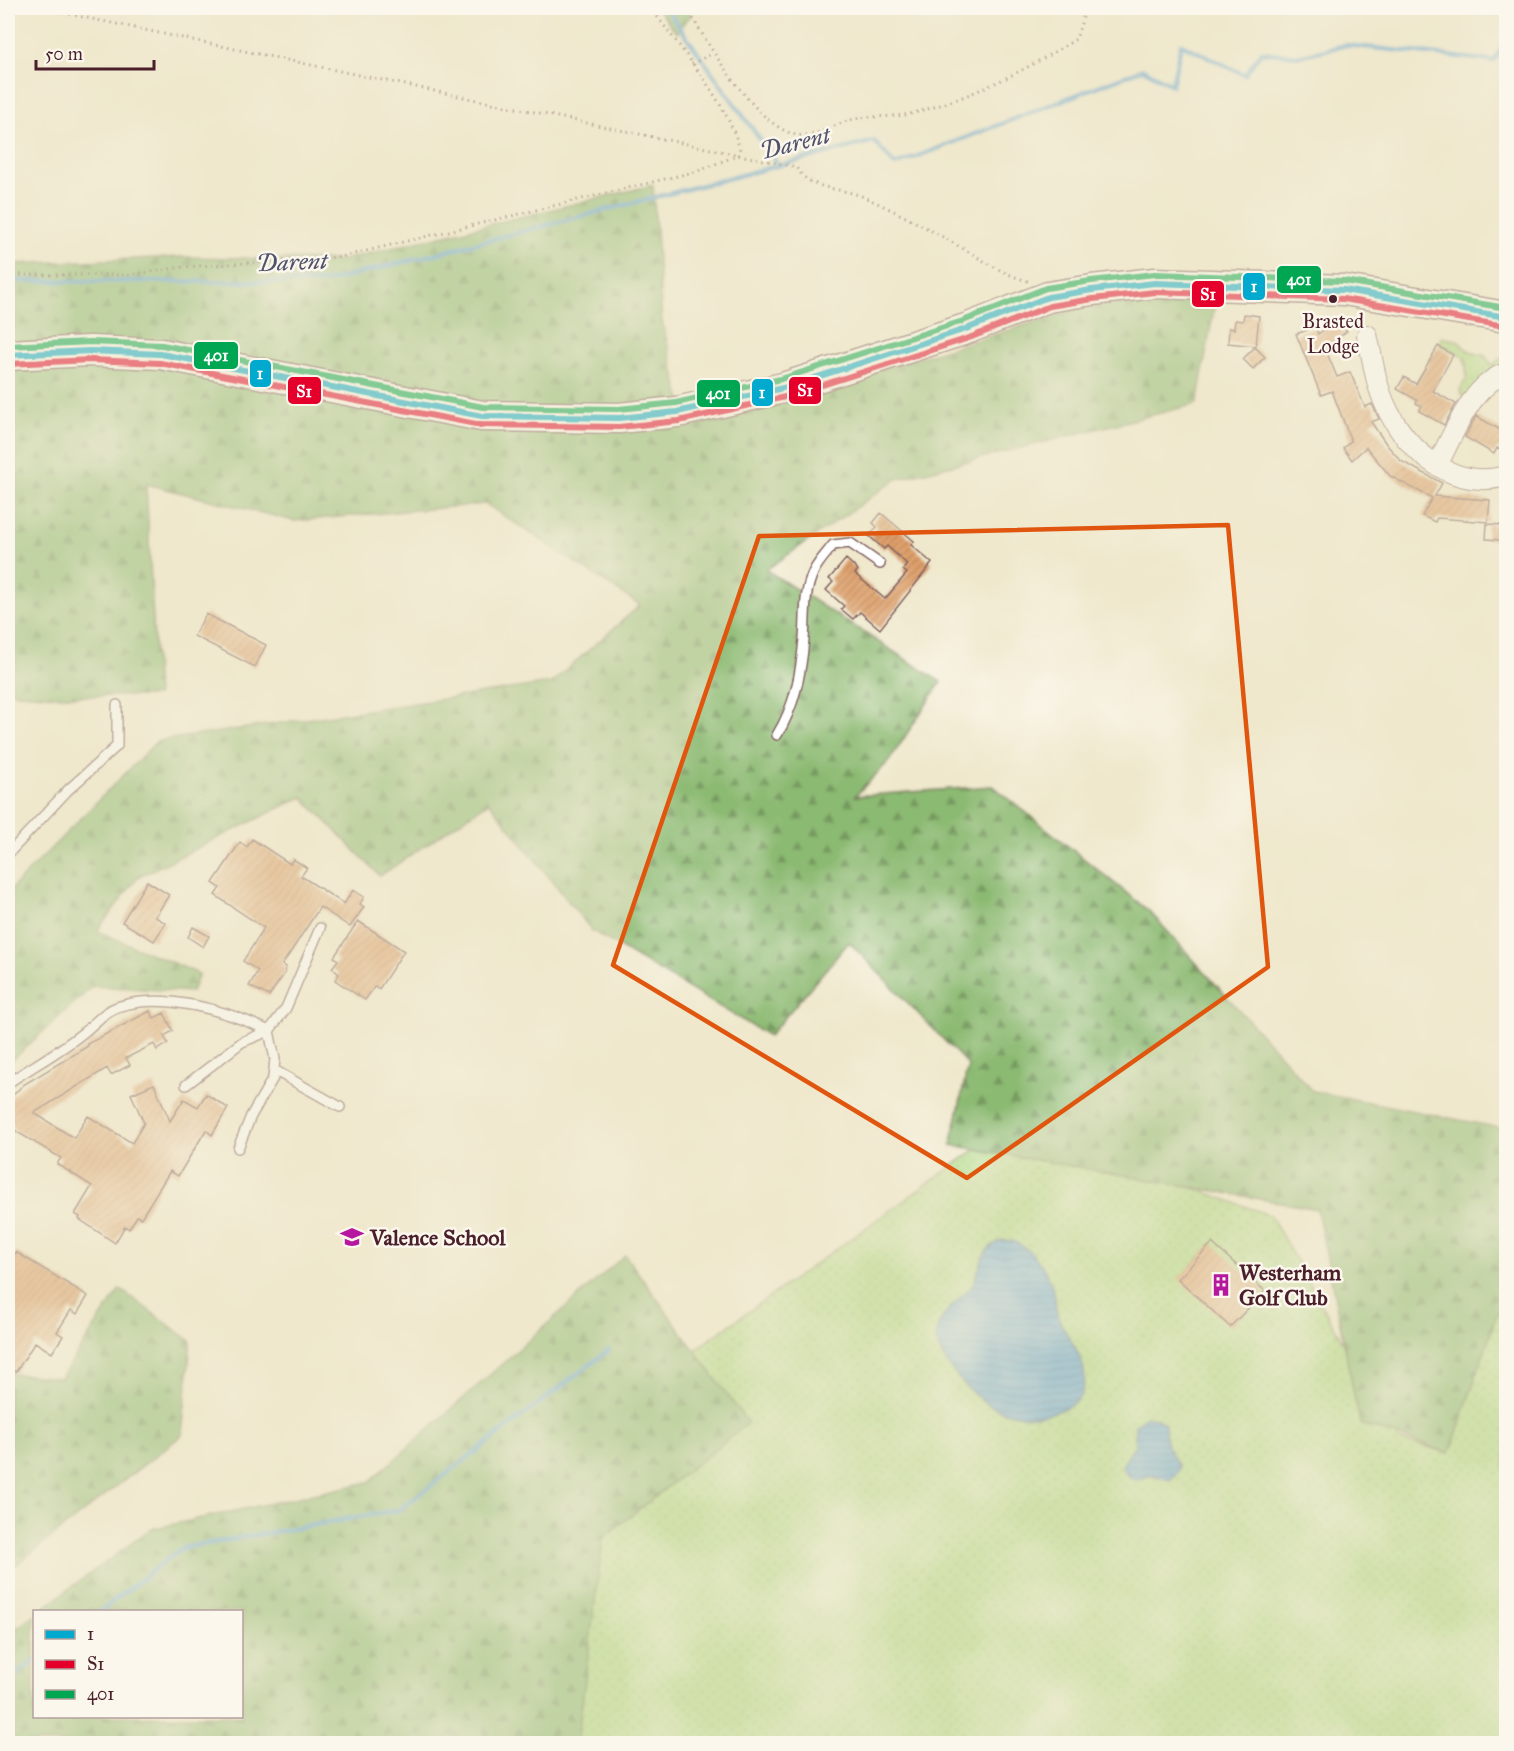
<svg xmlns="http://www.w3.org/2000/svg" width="1514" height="1751" font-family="'IM FELL Great Primer',serif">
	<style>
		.green { fill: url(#green-dots); stroke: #7c7c58; stroke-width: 1.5 }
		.forest { fill: url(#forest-firs); stroke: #6a6c4e; stroke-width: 1.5 }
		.water { fill: url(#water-rules); stroke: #52607e; stroke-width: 1.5 }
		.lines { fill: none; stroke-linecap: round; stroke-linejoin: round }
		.stream { stroke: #5ba2d1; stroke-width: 4.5 }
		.building { fill: url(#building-hatch) }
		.service-casing { stroke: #846563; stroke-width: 12 }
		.minor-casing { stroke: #846563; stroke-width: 22 }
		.primary-casing { stroke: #846563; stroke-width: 33 }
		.path { stroke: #846563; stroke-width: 3; stroke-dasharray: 1.5 4.5; stroke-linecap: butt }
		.service { stroke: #fff; stroke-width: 9 }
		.minor { stroke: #fff; stroke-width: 20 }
		.primary { stroke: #fff; stroke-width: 30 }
		.bus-1-casing { stroke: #fbf7ec; stroke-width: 10 }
		.bus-2-casing { stroke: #fbf7ec; stroke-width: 10 }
		.bus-3-casing { stroke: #fbf7ec; stroke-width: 10 }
		.bus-1 { stroke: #00a9ce; stroke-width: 6 }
		.bus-2 { stroke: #e4002b; stroke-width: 6 }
		.bus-3 { stroke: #00a651; stroke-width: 6 }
		.marked { fill: none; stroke: #e0560e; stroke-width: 4.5; stroke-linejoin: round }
		.bus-dot { fill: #4a1f2b; stroke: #fbf7ec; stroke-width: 2 }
		.labels { text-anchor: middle; stroke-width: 5; stroke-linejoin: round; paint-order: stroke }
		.bus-label { font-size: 20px; fill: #4a1f2b; stroke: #fbf7ec }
		.poi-label { font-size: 22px; font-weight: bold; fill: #4a1f2b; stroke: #fbf7ec; text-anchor: start }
		.water-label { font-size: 24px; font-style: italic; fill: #51536d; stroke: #fbf7ec }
		.line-badge { stroke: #fbf7ec; stroke-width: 2 }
		.badge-label { font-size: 16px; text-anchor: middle; font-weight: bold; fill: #fff }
	</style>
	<defs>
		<pattern id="green-dots" width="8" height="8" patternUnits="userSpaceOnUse" patternTransform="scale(1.5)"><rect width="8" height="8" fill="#afda85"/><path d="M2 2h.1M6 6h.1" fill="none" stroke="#98bb73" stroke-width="1.8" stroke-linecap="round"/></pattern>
		<pattern id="forest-firs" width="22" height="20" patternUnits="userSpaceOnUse" patternTransform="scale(1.5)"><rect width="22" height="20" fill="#8bba72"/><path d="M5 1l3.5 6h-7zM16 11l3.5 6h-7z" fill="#74975e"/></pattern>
		<pattern id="water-rules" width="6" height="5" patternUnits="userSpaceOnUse" patternTransform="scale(1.5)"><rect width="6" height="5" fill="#5ba2d1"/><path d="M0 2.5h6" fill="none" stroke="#4d83aa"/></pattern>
		<pattern id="building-hatch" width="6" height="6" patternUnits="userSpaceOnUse" patternTransform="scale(1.5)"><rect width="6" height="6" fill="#dfa06b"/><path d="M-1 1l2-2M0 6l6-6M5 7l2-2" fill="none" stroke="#b78258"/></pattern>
	</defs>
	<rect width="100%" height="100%" fill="#fbf7ec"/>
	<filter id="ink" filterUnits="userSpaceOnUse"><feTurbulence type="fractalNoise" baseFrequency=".0167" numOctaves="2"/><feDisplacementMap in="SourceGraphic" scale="12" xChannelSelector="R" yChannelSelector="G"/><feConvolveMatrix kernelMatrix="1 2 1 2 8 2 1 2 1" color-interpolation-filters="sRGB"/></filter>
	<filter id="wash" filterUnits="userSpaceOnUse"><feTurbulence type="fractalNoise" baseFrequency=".008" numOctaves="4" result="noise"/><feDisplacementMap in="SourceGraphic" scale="24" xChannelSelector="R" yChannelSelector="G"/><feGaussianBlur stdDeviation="1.35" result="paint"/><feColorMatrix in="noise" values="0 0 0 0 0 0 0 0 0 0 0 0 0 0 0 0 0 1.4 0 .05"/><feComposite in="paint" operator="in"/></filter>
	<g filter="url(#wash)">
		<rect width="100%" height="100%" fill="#efe8cc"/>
		<path class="green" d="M1442 337 1459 341C1463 349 1475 355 1484 355L1492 365 1506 355V367L1468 398 1463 396 1460 390 1467 377 1465 357 1439 344Z
			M1011 1124 1270 1215 1399 1440 1450 1453 1506 1285V1743L449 1744 548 1455Z"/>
		<path class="forest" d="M657 8H685L691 15 677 33Z
			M653 185 662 321 688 428 1088 306 1216 298 1197 404 897 479 766 570 941 682 889 761 855 796 993 786 1149 911 1313 1091 1506 1129V1287L1450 1453 1360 1424 1317 1209 951 1145 968 1065 849 942 769 1036 592 931 489 802 380 876 302 797 138 877 97 931 199 974 192 992 93 986 8 1064V892L157 741 551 683 640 605 486 504 294 521 146 484 157 696H57L8 692V264L181 257 342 260Z
			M625 1255 748 1423 603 1538 577 1743H8V1602L16 1629 34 1615V1716H242V1612L39 1611 151 1529 369 1482Z
			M120 1289 191 1341 182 1435 8 1571V1373L61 1378Z"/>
		<path class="water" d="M1003 1240C1030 1241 1049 1271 1055 1296 1056 1302 1055 1308 1057 1314 1065 1338 1089 1357 1084 1385 1082 1398 1076 1402 1065 1408 1024 1427 984 1411 957 1376 931 1344 927 1328 959 1299 965 1293 970 1290 974 1282 982 1264 981 1247 1003 1240Z
			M1146 1416 1156 1418 1165 1424 1166 1444 1179 1467 1177 1473 1170 1480 1153 1475 1135 1480C1127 1476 1125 1474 1122 1466L1135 1445V1425Z"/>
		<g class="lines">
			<path class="stream" d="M666 8 779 166
				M8 281 326 282 874 141 895 165 1143 69 1172 85 1181 44 1245 75 1261 52 1299 56 1346 45 1494 61 1506 41
				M99 1612 182 1548 399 1510 609 1350
				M8 1681 34 1660"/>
		</g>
		<g id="blocks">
			<path class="building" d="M1244 314 1259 316 1256 346 1228 343 1229 328 1234 329 1235 320 1243 321Z
				M1338 320 1347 331 1325 348 1337 377 1350 372 1365 407 1372 404 1379 419 1371 422 1387 445 1401 461 1442 483 1435 496 1490 500 1488 522 1437 518 1435 522 1422 516 1432 498 1390 476 1366 447 1352 460 1343 448 1351 441 1332 391 1321 395 1296 334 1316 327 1318 334Z
				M1438 346 1453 355 1433 391 1456 404 1444 425 1419 411 1422 406 1416 403 1417 400 1397 389 1404 377 1416 384Z
				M1255 347 1265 357 1253 369 1243 359Z
				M1476 416 1506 433V453L1497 448 1494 454 1465 437Z
				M881 513 914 541 911 545 932 563 880 629 860 612 853 619 841 609 844 606 826 590 833 582 829 579 846 559 858 570 855 574 885 599 907 573 903 570 907 564 887 546 884 549 869 536 877 527 873 523Z
				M1487 524 1502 525 1501 540 1486 539Z
				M206 614 266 645 255 667 194 636Z
				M252 839 290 864 293 859 307 868 301 876 344 904 353 890 364 897 360 904 364 907 350 927 320 907 282 965 286 967 285 973 269 996 249 986 258 971 243 961 264 928 215 895 220 888 213 883 240 842 247 847Z
				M147 881 169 895 155 917 166 923 154 941 122 922Z
				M358 921 404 951 379 989 375 986 365 1000 335 980 339 974 332 968 338 960 334 957Z
				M193 927 209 936 203 947 188 937Z
				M150 1011 154 1018 164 1013 173 1031 164 1036 168 1044 157 1050 154 1044 126 1058 130 1065 111 1075 107 1068 34 1113 74 1138 88 1116 132 1143 144 1123 131 1094 154 1084 170 1121 184 1099 198 1107 206 1094 228 1108 212 1135 206 1130 178 1176 170 1171 141 1218 137 1216 129 1229 125 1226 115 1243 79 1219 80 1217 75 1214 92 1186 57 1164 61 1158 17 1132 8 1121V1100L23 1085 88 1046 87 1044Z
				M1212 1243 1265 1291 1230 1327 1178 1279Z
				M16 1252 88 1296 77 1314 71 1310 57 1332 63 1336 52 1353 35 1342 16 1372 8 1367V1266Z"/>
		</g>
	</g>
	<g filter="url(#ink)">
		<use href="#blocks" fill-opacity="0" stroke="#846563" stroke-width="1.5"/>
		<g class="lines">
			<g class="service-casing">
				<path id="service" d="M777 735C795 706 801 673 804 639 806 615 803 593 814 571 818 562 827 553 833 545L850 543 880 564
					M8 854 68 790 117 746V705
					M274 1070 340 1107
					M8 1083C33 1066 61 1051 84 1032 95 1024 104 1011 117 1007 162 991 228 1011 269 1031L275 1059 273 1078 251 1116 238 1148
					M186 1085 242 1042 269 1031 286 1008 320 928"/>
			</g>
			<g class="minor-casing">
				<path id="minor" d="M1367 335C1372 354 1374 376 1381 394 1398 443 1447 490 1502 477
					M1437 465C1454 434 1471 385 1506 373"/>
			</g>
			<g class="primary-casing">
				<path id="primary" d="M8 355 90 351 161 354 482 416 619 418 677 412 783 388 966 329 1048 297 1092 290 1155 283 1344 290 1506 317"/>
			</g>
			<path class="path" d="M40 8 796 167C809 191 841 187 864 197 895 211 926 227 955 244 979 257 1001 274 1028 281
				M687 8C707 43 751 118 790 133 811 142 834 123 855 119 873 115 892 118 910 114 968 99 1025 71 1076 39L1086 8
				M692 64 713 53
				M8 275H130L183 267 341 257 698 171 738 155 740 150C727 101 681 50 651 8"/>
			<use href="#service" class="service"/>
			<use href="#minor" class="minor"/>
			<use href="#primary" class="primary"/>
			<g class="bus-1-casing">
				<path id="bus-1" d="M8 355 90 351 161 354 482 416 619 418 677 412 783 388 966 329 1048 297 1092 290 1155 283 1344 290 1506 317"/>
			</g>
			<g class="bus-2-casing">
				<path id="bus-2" d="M8 364 90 360 160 363 481 425 619 427 679 421 785 397 969 338 1050 306 1093 299 1155 292 1343 299 1505 326"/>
			</g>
			<g class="bus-3-casing">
				<path id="bus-3" d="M8 346 90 342 162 345 483 407 619 409 676 403 781 379 963 321 1046 288 1091 281 1155 274 1344 281 1506 308"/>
			</g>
			<use href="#bus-1" class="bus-1"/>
			<use href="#bus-2" class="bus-2"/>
			<use href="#bus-3" class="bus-3"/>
		</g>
	</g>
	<path d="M0 0H1514V1751H0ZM1228 525 1268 967 967 1178 613 965 759 536Z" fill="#efe8cc" fill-opacity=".55" fill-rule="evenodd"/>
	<path class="marked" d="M1228 525 1268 967 967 1178 613 965 759 536Z"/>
	<defs>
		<g id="school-bare" transform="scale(1.8)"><path d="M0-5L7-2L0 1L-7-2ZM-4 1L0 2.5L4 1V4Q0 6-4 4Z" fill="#b5179e" stroke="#fbf7ec" stroke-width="2.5" paint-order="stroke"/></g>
		<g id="building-bare" transform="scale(1.8)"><path d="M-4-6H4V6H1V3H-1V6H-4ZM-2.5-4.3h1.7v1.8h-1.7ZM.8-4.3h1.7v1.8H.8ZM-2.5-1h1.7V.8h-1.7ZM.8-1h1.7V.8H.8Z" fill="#b5179e" stroke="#fbf7ec" stroke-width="2.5" paint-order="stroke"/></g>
	</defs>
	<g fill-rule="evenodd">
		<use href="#school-bare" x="352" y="1237"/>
		<use href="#building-bare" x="1221" y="1285"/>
	</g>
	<circle class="bus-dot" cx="1333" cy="299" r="5"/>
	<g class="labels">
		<g class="bus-label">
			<text x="1333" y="328">Brasted<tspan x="1333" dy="25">Lodge</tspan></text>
		</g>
		<g class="poi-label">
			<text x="370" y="1245">Valence School</text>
			<text x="1239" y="1280">Westerham<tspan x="1239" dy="25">Golf Club</tspan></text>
		</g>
		<g class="water-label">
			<text transform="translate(795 143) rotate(-14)" y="8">Darent</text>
			<text transform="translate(292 262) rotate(-2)" y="8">Darent</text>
		</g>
	</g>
	<g class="line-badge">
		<rect x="1276" y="265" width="46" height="29" rx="6" fill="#00a651"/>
		<rect x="1242" y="272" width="24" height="29" rx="6" fill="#00a9ce"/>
		<rect x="1191" y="280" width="34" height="28" rx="6" fill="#e4002b"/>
		<rect x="193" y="341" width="46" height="29" rx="6" fill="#00a651"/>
		<rect x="249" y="359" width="23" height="29" rx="6" fill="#00a9ce"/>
		<rect x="788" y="376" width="34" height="29" rx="6" fill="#e4002b"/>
		<rect x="287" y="376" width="35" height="29" rx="6" fill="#e4002b"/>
		<rect x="751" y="378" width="23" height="29" rx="6" fill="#00a9ce"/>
		<rect x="696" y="379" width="45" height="29" rx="6" fill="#00a651"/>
	</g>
	<g class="badge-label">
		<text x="1299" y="285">401</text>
		<text x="1254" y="292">1</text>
		<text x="1208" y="300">S1</text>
		<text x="216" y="361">401</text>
		<text x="260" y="379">1</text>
		<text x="805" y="396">S1</text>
		<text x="304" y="397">S1</text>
		<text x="762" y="398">1</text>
		<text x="718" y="399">401</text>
	</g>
	<rect width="1514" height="1751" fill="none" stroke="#fbf7ec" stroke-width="30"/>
	<rect x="33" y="1610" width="210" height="108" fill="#fbf7ec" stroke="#b4a19f" stroke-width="1.5"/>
	<rect x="45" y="1630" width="30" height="9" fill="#00a9ce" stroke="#b4a19f" stroke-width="1.5"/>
	<text x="87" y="1640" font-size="18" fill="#4a1f2b">1</text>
	<rect x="45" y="1660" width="30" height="9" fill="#e4002b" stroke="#b4a19f" stroke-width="1.5"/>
	<text x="87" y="1670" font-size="18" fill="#4a1f2b">S1</text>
	<rect x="45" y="1690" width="30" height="9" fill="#00a651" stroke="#b4a19f" stroke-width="1.5"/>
	<text x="87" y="1700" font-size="18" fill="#4a1f2b">401</text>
	<path d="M36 60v9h118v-9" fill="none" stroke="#4a1f2b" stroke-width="3"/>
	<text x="45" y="60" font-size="18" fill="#4a1f2b" stroke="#fbf7ec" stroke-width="4.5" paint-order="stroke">50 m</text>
</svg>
